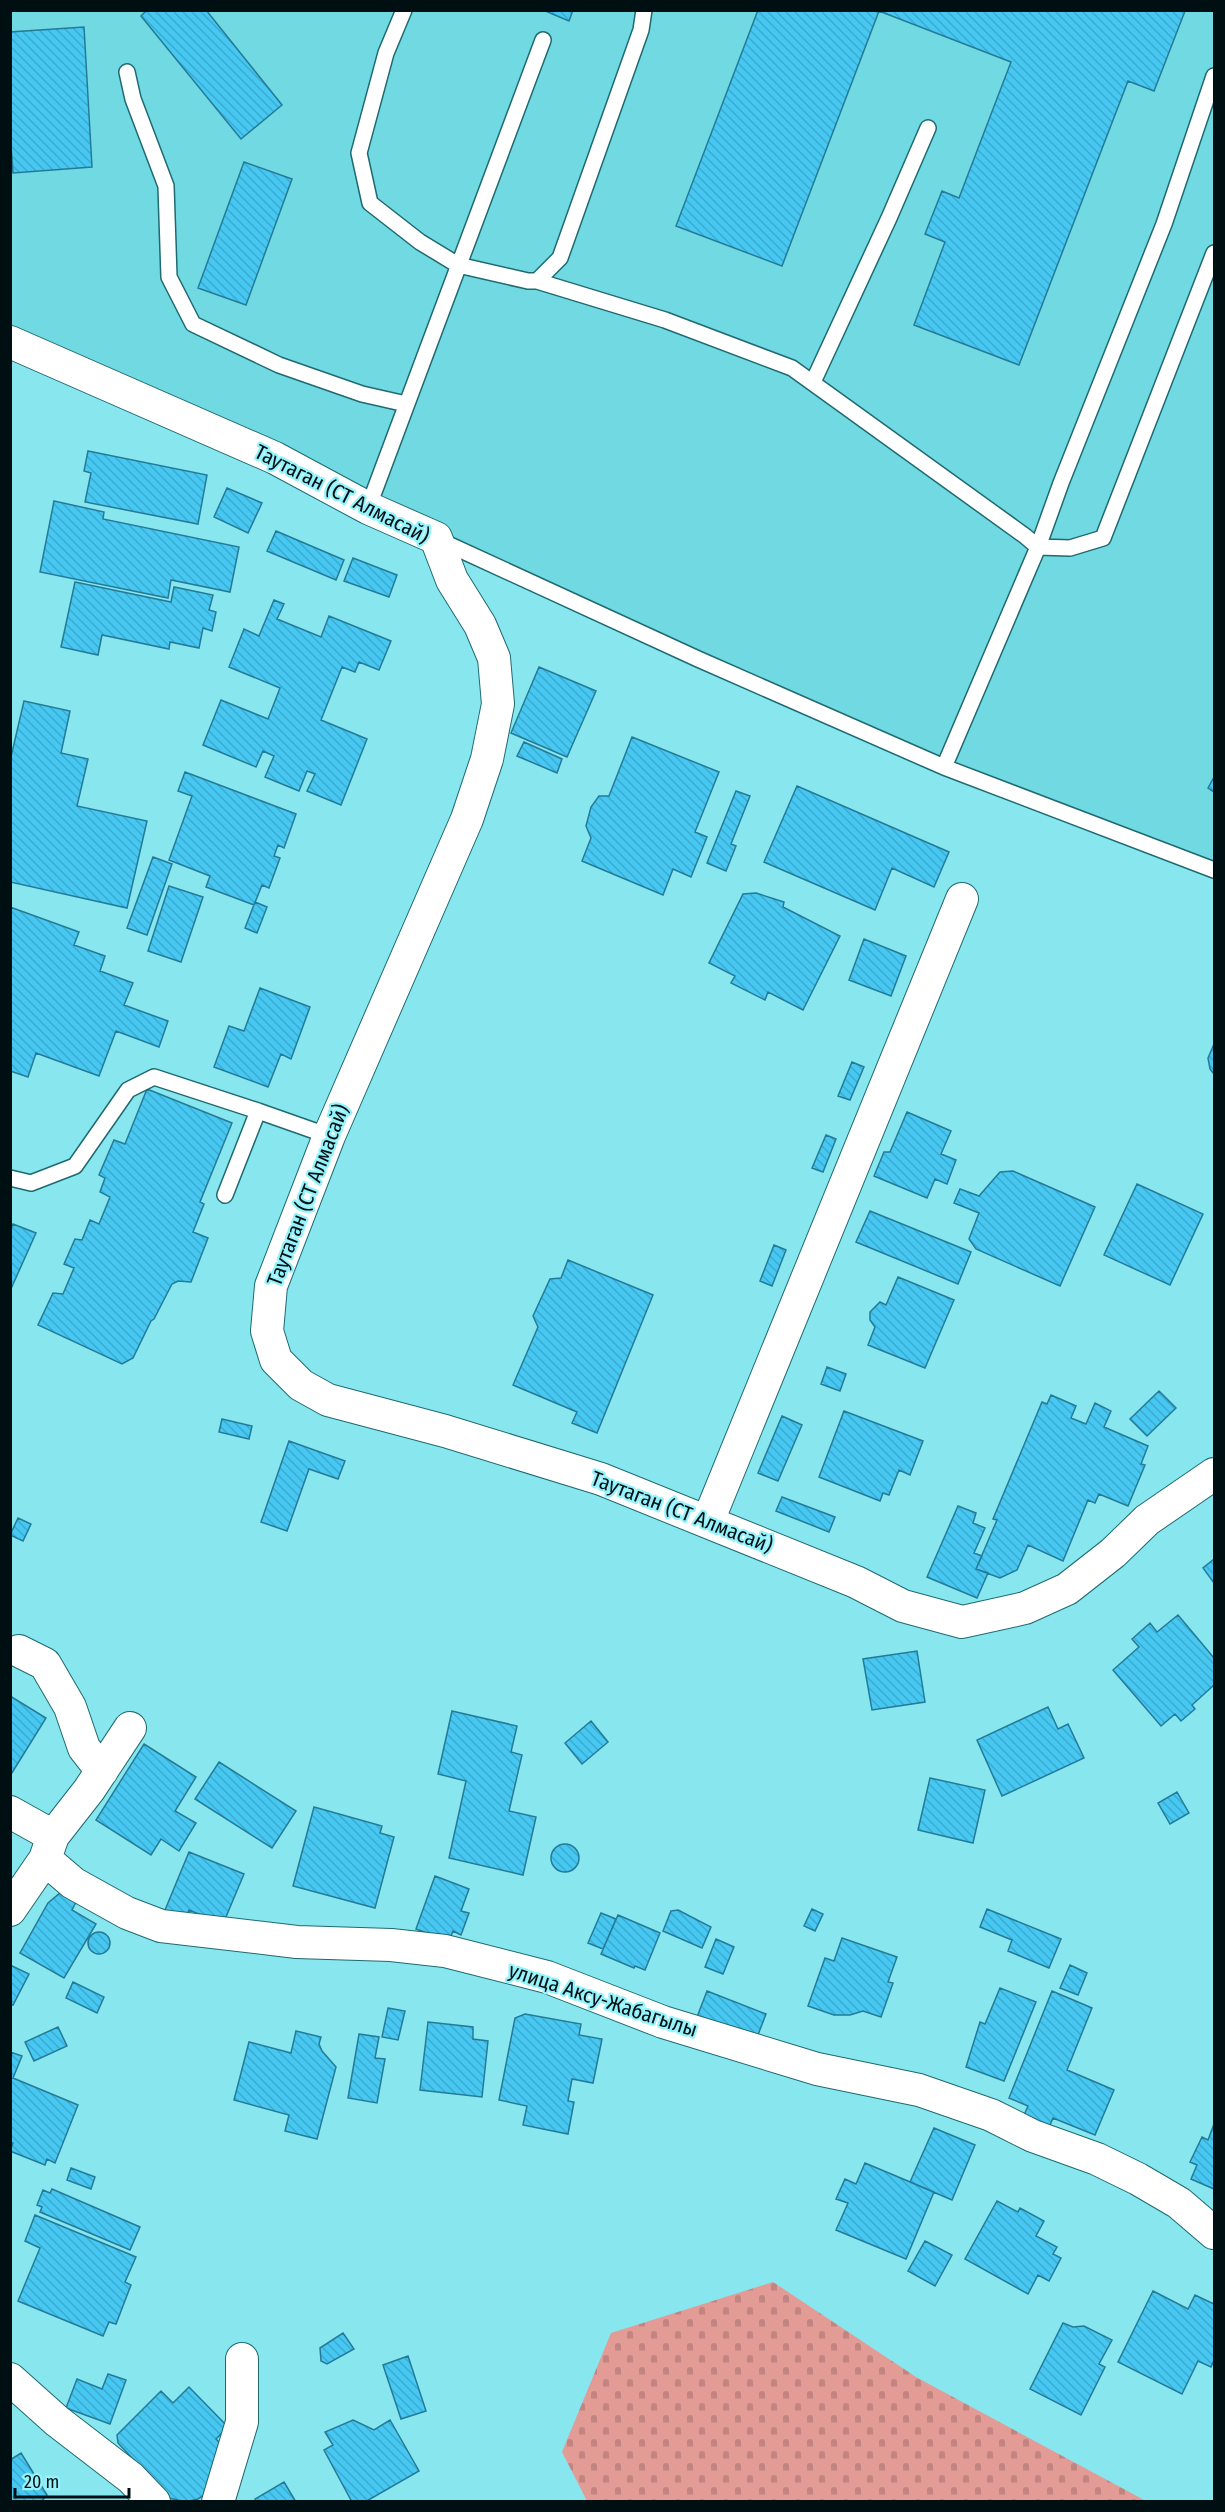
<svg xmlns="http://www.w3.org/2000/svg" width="1225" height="2512" font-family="'Fira Sans Condensed',sans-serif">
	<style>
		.built { fill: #71d9e2 }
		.cemetery { fill: url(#cemetery-stones) }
		.building { fill: url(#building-back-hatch); stroke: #247b97; stroke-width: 1.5 }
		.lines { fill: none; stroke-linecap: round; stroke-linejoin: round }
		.service-casing { stroke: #1f6a71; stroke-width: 18 }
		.minor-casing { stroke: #1f6a71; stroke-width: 34 }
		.service { stroke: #fff; stroke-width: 15 }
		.minor { stroke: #fff; stroke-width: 32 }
		.labels { text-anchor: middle; stroke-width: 4.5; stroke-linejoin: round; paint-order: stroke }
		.street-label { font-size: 21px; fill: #001012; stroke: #95f3fc }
	</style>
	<defs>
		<pattern id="cemetery-stones" width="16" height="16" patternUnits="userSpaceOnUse" patternTransform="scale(1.5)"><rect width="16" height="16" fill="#e39b96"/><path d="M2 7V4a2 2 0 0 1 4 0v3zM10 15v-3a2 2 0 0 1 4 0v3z" fill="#c18480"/></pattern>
		<pattern id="building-back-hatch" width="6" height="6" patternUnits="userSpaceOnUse" patternTransform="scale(1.5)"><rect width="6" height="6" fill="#47c8f2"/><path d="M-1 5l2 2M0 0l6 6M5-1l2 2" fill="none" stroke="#3cabce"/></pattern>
	</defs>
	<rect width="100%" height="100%" fill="#88e6ef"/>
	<path class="built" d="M10 11H1214V870L944 767 11 342Z"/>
	<path class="cemetery" d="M773 2282 916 2377 1146 2501H587L562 2452 611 2333Z"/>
	<path class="building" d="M147 10H206L282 105 241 139 141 16Z
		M543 10H573L569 21Z
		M758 10 1185 11 1154 91 1128 81 1019 365 914 325 945 242 925 234 942 191 959 198 1011 62 879 11 782 266 676 226Z
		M84 27 92 167 13 173 10 132V32Z
		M244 162 292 179 246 305 198 288Z
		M88 451 207 475 198 524 85 502 91 473 84 471Z
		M227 488 262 503 248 533 214 517Z
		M54 501 104 512 103 519 239 547 230 592 171 580 168 598 40 572Z
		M276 531 344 560 336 580 267 551Z
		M353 558 397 575 389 597 344 581Z
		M75 582 171 602 174 587 213 595 209 610 216 612 212 631 203 628 199 648 170 642 169 649 102 635 98 655 61 647Z
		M274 600 284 604 277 619 321 637 329 616 391 641 379 670 359 662 355 672 342 667 321 720 367 739 341 805 307 791 315 774 307 771 299 791 265 777 274 756 263 751 256 767 203 745 221 700 268 719 280 688 229 667 244 629 259 636Z
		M539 667 596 691 567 757 511 733Z
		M24 701 70 711 61 753 88 759 77 806 147 821 127 908 10 882V761Z
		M632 737 719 772 695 832 707 837 691 877 673 869 663 895 582 861 591 838 586 826 591 807 599 796H609Z
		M524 742 562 759 557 773 517 756Z
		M185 772 296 814 284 848 278 845 274 856 280 858 269 888 262 885 254 905 206 887 210 876 169 860 192 796 178 791Z
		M1214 777V792L1208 788Z
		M797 786 949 852 934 887 892 868 875 910 764 862Z
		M736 791 750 796 731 844 736 846 726 871 707 863Z
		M153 857 172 864 147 935 127 928Z
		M169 886 203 897 181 962 148 951Z
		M756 893 784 902 783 907 840 936 803 1010 768 992 765 1000 731 983 735 976 709 963 743 894Z
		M255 902 267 907 257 933 245 928Z
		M10 907 79 932 74 945 105 956 100 971 133 983 124 1005 168 1021 159 1047 116 1031 99 1076 36 1053 28 1077 10 1071Z
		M864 939 906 956 891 996 849 980Z
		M260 988 310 1007 291 1059 281 1054 268 1087 214 1067 229 1026 244 1031Z
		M1214 1044V1074L1210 1069 1208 1058Z
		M852 1062 864 1067 850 1100 838 1096Z
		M147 1089 232 1123 200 1202 204 1204 193 1232 208 1238 191 1282 178 1281 172 1284 154 1319 151 1321 133 1358 122 1364 38 1325 53 1293 63 1294 74 1268 64 1264 75 1239 82 1240 90 1220 99 1224 110 1197 100 1192 105 1178 99 1175 114 1140 125 1144Z
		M907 1112 951 1131 941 1154 956 1160 947 1184 935 1179 927 1198 874 1176 884 1152H890Z
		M826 1135 836 1139 823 1172 812 1168Z
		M1013 1171 1095 1207 1060 1286 976 1249 969 1239 979 1213 954 1203 960 1189 979 1196 1000 1172Z
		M1137 1184 1203 1214 1170 1285 1104 1255Z
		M870 1211 971 1252 958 1284 856 1242Z
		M13 1224 36 1233 10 1291V1231Z
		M774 1245 786 1250 772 1286 760 1281Z
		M568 1260 653 1295 597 1433 572 1423 577 1412 513 1385 538 1327 533 1316 550 1279 561 1278Z
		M898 1277 954 1300 925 1368 868 1345 875 1327 870 1320V1312L880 1302 886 1305Z
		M827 1367 846 1374 840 1391 821 1384Z
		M1159 1391 1176 1408 1147 1436 1130 1419Z
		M1051 1395 1076 1406 1071 1418 1086 1424 1095 1403 1111 1411 1104 1427 1148 1446 1141 1464 1145 1465 1128 1506 1099 1494 1095 1503 1088 1500 1063 1561 1028 1545 1017 1570 1000 1578 976 1569 997 1520 993 1519 1042 1402 1047 1404Z
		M844 1411 923 1441 910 1475 899 1470 889 1495 883 1493 880 1501 819 1477Z
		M782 1416 802 1425 778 1481 758 1473Z
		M222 1419 252 1426 249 1439 219 1432Z
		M289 1441 345 1461 338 1479 309 1469 287 1531 261 1522Z
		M782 1497 835 1517 829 1532 776 1511Z
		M958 1506 976 1513 973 1523 985 1528 974 1553 982 1556 976 1569 988 1573 977 1598 927 1577Z
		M18 1518 31 1524 23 1541 10 1535Z
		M1214 1559V1583L1203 1568Z
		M1178 1615 1214 1658V1685L1192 1705 1195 1709 1181 1721 1175 1714 1161 1726 1113 1670 1139 1647 1132 1639 1150 1623 1157 1632Z
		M917 1651 925 1702 872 1710 863 1659Z
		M10 1696 46 1718 10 1776Z
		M1048 1707 1058 1729 1068 1724 1084 1758 1002 1796 977 1740Z
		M452 1711 517 1726 511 1752 522 1755 509 1811 536 1817 523 1875 449 1858 466 1781 438 1774Z
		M591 1721 608 1742 582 1764 565 1743Z
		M144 1744 196 1777 175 1811 196 1823 179 1851 161 1839 151 1855 96 1820Z
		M219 1762 296 1811 272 1848 195 1799Z
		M930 1778 985 1790 973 1843 918 1830Z
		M1177 1792 1189 1813 1170 1824 1158 1803Z
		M314 1807 382 1826 380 1833 394 1837 375 1908 293 1886Z
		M551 1858a14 14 0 1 1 28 0a14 14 0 1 1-28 0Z
		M189 1852 244 1874 223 1924 189 1910 186 1918 165 1910Z
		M435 1876 469 1889 461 1911 469 1913 461 1935 453 1931 449 1941 416 1929Z
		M60 1893 76 1902 72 1910 96 1924 64 1978 20 1953 48 1903Z
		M812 1909 823 1914 815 1931 804 1926Z
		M987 1909 1061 1939 1049 1968 1008 1951 1012 1940 980 1927Z
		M678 1910 711 1927 702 1948 663 1931 671 1911Z
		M601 1913 616 1919 603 1949 588 1943Z
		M618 1915 660 1933 645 1970 635 1966 634 1968 601 1954Z
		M88 1943a11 11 0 1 1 22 0a11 11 0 1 1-22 0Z
		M842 1938 897 1957 888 1982 893 1983 881 2017 863 2011 850 2015H834L808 2006 825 1958 834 1961Z
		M716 1939 734 1947 723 1974 705 1967Z
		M10 1965 29 1974 13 2005 10 2004Z
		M1070 1965 1087 1973 1078 1995 1060 1988Z
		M73 1982 104 1997 97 2013 66 1998Z
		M1000 1988 1036 2002 1004 2081 966 2067 980 2022 985 2024Z
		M707 1991 766 2014 756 2040 697 2017Z
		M1052 1991 1092 2008 1067 2070 1114 2090 1095 2135 1053 2118 1047 2132 1021 2122 1028 2106 1009 2098Z
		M388 2008 405 2011 398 2040 382 2037Z
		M525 2014 581 2024 579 2035 602 2039 593 2083 572 2079 568 2101 574 2102 568 2134 523 2125 527 2106 499 2100 515 2018Z
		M428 2022 473 2027V2039L488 2041 482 2097 420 2090Z
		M58 2027 67 2046 34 2061 25 2042Z
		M296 2031 321 2037 319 2044 322 2051 336 2067 317 2139 285 2131 289 2115 234 2100 249 2042 291 2053Z
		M359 2034 379 2037 375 2058 385 2059 377 2103 348 2098Z
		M10 2052 22 2056 13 2078 78 2105 55 2163 47 2159 45 2165 10 2151 13 2143 10 2142Z
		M1214 2124V2189L1191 2179 1197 2165 1190 2162 1202 2137 1208 2140Z
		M934 2128 975 2145 952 2200 910 2182Z
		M865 2163 934 2192 906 2259 836 2230 848 2203 836 2199 845 2179 856 2184Z
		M71 2168 95 2177 91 2189 67 2180Z
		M52 2189 140 2227 130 2250 40 2212 42 2207 37 2205 43 2190 50 2193Z
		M997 2201 1018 2212 1020 2208 1044 2221 1036 2236 1057 2247 1053 2254 1061 2258 1049 2281 1038 2275 1028 2294 965 2259Z
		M35 2215 136 2257 125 2282 131 2285 116 2324 109 2322 103 2336 18 2301 40 2248 25 2241Z
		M925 2241 952 2255 935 2286 908 2271Z
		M1153 2291 1188 2309 1195 2295 1214 2304V2360L1211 2367 1198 2361 1182 2394 1118 2362Z
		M1063 2323 1073 2327 1084 2326 1112 2340 1099 2364 1105 2367 1081 2415 1030 2389Z
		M343 2333 354 2349 327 2364 321 2361 320 2348Z
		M408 2356 426 2411 401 2419 383 2365Z
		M108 2374 126 2380 110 2424 66 2408 77 2379 102 2389Z
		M189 2387 228 2427 216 2439 225 2448 209 2492 198 2499 186 2502 169 2498 118 2443 117 2435 161 2391 173 2403Z
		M353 2420 374 2430 390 2420 419 2471 365 2502H352L324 2450 333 2445 325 2432Z
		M21 2453 47 2495 41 2502H10V2460Z
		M284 2482 296 2502H256L255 2499Z"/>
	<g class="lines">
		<g class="service-casing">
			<path id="service" d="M404 10 386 53 359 153 370 203 420 242 458 265 528 281H537L665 320 792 368 1025 536 1038 547 944 767 1214 870
				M127 72 133 99 166 186 169 277 193 324 279 365 362 394 406 404
				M1214 76 1164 224 1061 483 1038 547 1070 548 1103 538 1214 253
				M537 281 560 258 641 30 644 10
				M813 382 889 218 928 128
				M368 508 543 40
				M439 540 698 659 944 767
				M258 1111 329 1136
				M10 1178 31 1183 75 1166 128 1090 154 1077 258 1111 225 1195"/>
		</g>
		<g class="minor-casing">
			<path id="minor" d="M10 342 275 458 368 508 436 538 452 580 480 625 494 658 498 704 487 759 467 819 329 1136 271 1286 267 1331 276 1360 301 1385 328 1400 445 1431 601 1479 856 1582 903 1606 962 1622 1025 1608 1067 1589 1113 1553 1147 1520 1214 1474
				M708 1521 962 899
				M19 1651 45 1664 70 1707 84 1748 102 1771
				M10 1812 53 1836 45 1859 73 1883 127 1913 161 1926 297 1942 391 1945 445 1951 547 1977 663 2022 817 2069 919 2090 991 2115 1033 2136 1097 2159 1138 2179 1179 2203 1214 2233
				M53 1836 89 1790 130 1728
				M10 1910 45 1859
				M10 2379 57 2421 131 2478 154 2502
				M218 2502 242 2422V2359"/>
		</g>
		<use href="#service" class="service"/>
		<use href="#minor" class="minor"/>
	</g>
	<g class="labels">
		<g class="street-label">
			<text transform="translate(342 494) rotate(27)" y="7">Таутаган (СТ Алмасай)</text>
			<text transform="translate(308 1195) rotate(-69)" y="7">Таутаган (СТ Алмасай)</text>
			<text transform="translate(682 1512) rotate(21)" y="7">Таутаган (СТ Алмасай)</text>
			<text transform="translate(603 2000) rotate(18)" y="7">улица Аксу-Жабагылы</text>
		</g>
	</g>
	<rect width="1225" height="2512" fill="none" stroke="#001012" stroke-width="24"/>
	<path d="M15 2488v9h114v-9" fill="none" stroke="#001012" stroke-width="3"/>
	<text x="24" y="2488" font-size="18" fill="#001012" stroke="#95f3fc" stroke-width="4.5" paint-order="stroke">20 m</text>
</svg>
